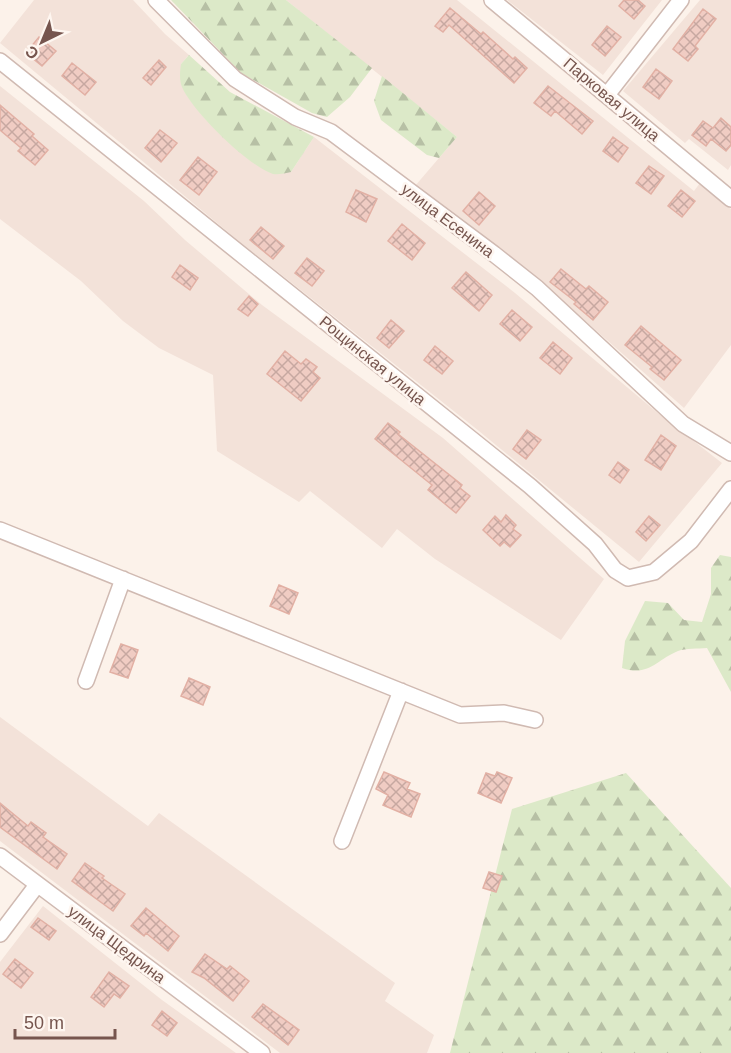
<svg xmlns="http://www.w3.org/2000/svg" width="731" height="1053" font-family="Arial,sans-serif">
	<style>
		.residential { fill: #f3e2d9 }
		.forest { fill: url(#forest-firs) }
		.building { fill: url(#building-cross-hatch); stroke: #e2b0a4; stroke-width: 1.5 }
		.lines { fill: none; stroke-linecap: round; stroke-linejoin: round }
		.minor-casing { stroke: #d0bab2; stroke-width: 18 }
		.minor { stroke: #fff; stroke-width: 15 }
		.labels { text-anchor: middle; stroke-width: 5; stroke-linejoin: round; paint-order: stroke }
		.street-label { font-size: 16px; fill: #76554e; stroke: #fef6f0 }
	</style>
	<defs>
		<pattern id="forest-firs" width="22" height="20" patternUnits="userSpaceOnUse" patternTransform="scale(1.5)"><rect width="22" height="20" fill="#dce9c8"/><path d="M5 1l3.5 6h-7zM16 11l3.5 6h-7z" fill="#b7c0a5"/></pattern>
		<pattern id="building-cross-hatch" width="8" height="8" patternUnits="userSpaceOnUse" patternTransform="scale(1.5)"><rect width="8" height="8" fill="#f0ccc3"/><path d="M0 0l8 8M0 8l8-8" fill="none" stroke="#c7a8a1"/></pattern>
	</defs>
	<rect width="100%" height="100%" fill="#fcf2ea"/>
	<path class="residential" d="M34 0H133L165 34 189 55 181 64 187 96 207 121 291 172 314 137 515 293 659 414 722 463 639 562 474 427 240 242 0 43Z
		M286 0H457L694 191 700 183 731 209V345L684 408 531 273 415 186 457 137Z
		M507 0H662L603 75Z
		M700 0H731V165L728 170 689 139 685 143 623 91Z
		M0 86 144 201 185 240 262 305 443 438 604 579 561 640 435 559 397 529 382 548 310 491 299 502 217 451 213 375 159 348 123 321 81 281 0 219Z
		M0 717 148 826 159 813 395 983 385 1001 434 1035 427 1053H280L0 841Z
		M43 906 162 1000 236 1053H0V962Z"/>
	<path class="forest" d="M171 0H286L372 68 350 97 327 117 312 113 241 73Z
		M189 55 230 92 314 137 291 172C286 173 278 175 273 174 248 166 192 111 182 87 179 79 180 71 181 64Z
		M382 76 457 137 439 158 427 155 381 120 374 101Z
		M720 555 731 557V692L707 648C698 649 686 648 678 651 656 660 649 677 622 668L625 641 645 601 668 603 684 620 702 622 711 594V568Z
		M626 773 731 888V1053H450L512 809Z"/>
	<path class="building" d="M624 0H638L645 6 634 19 619 6Z
		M450 8 481 34 483 32 513 59 515 57 527 68 514 83 449 25 443 32 435 26Z
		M703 9 716 19 695 46 698 49 688 61 673 49Z
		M607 26 621 37 605 56 592 45Z
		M39 37 56 51 42 66 26 53Z
		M159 60 166 67 151 85 143 78Z
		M72 63 96 82 85 95 62 76Z
		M656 69 672 81 659 99 643 87Z
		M548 86 593 121 582 134 555 111 551 116 534 103Z
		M0 105 34 134 32 136 48 150 35 165 18 151 21 148 0 130Z
		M721 118 731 127V145L726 151 711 139 706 146 692 135 703 121 713 128Z
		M160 130 177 143 161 162 145 148Z
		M613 137 628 148 618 162 603 151Z
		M198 157 217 172 199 195 180 180Z
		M649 166 664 176 651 194 636 183Z
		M356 190 377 199 366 222 346 212Z
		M681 190 695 201 682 217 668 206Z
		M479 192 495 206 479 225 463 211Z
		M402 224 425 243 412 260 388 241Z
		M261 227 284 246 273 259 250 240Z
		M307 258 324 271 312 286 295 273Z
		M180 265 198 278 190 290 172 277Z
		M561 269 586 289 589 286 608 302 593 320 574 304 576 302 550 282Z
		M466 272 492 295 479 311 452 288Z
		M249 296 258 304 248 316 238 309Z
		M512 310 532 327 520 341 500 324Z
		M391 320 404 331 389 348 377 338Z
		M641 326 681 360 664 380 650 369 652 367 625 345Z
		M553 342 572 358 560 374 540 358Z
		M435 346 453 361 442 374 424 360Z
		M285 351 301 364 306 359 317 367 313 372 320 378 301 401 267 374Z
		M388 423 400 432 398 434 462 485 460 488 470 496 456 513 428 490 432 485 375 439Z
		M527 430 541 440 526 459 513 449Z
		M661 435 676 446 661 470 645 460Z
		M618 462 629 470 620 483 609 475Z
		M506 515 516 525 513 529 521 535 510 547 504 542 500 546 483 530 495 516 501 522Z
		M649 516 660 525 646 541 636 532Z
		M279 585 298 593 289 614 270 606Z
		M121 644 138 650 128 678 110 672Z
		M189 678 210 687 203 705 181 696Z
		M384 772 410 783 407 789 420 794 411 817 383 805 388 795 376 789Z
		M497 772 512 778 501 803 478 793 486 773 495 776Z
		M0 803 28 826 31 822 46 833 43 837 67 854 57 869 0 827Z
		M85 863 104 876 102 878 125 894 113 911 72 881Z
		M489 872 502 876 496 892 483 888Z
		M146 908 179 936 168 951 146 933 144 936 131 926Z
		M38 918 56 931 49 940 31 927Z
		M205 954 227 969 230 966 249 981 233 1001 204 978 192 972Z
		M15 959 33 973 21 988 3 974Z
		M109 972 129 986 120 998 114 994 104 1007 91 997Z
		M263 1004 299 1030 288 1045 252 1017Z
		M162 1011 177 1023 167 1036 152 1025Z"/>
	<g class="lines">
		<g class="minor-casing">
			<path id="minor" d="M156 0 235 79 295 117 331 132 494 254 537 288 683 424 731 453
				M492 0 731 199
				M0 61 530 486 595 544 615 570 628 578 654 572 691 541 731 489
				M607 95 681 0
				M0 530 460 715 504 713 535 720
				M86 681 123 579
				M342 841 401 691
				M0 856 262 1053
				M0 934 37 885"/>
		</g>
		<use href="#minor" class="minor"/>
	</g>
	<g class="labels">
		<g class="street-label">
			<text transform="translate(612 99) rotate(40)" y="6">Парковая улица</text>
			<text transform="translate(448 220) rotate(37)" y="6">улица Есенина</text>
			<text transform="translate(373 360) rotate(39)" y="6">Рощинская улица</text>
			<text transform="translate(117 944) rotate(37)" y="6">улица Щедрина</text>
		</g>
	</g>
	<g transform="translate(42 42) rotate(223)" stroke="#fef6f0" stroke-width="4.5" paint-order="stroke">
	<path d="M0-4.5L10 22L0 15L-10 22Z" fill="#76554e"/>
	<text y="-9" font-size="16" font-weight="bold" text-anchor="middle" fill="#76554e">С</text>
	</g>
	<path d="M15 1029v9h100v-9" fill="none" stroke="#76554e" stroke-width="3"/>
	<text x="24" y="1029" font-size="18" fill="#76554e" stroke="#fef6f0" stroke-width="4.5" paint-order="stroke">50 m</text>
</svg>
